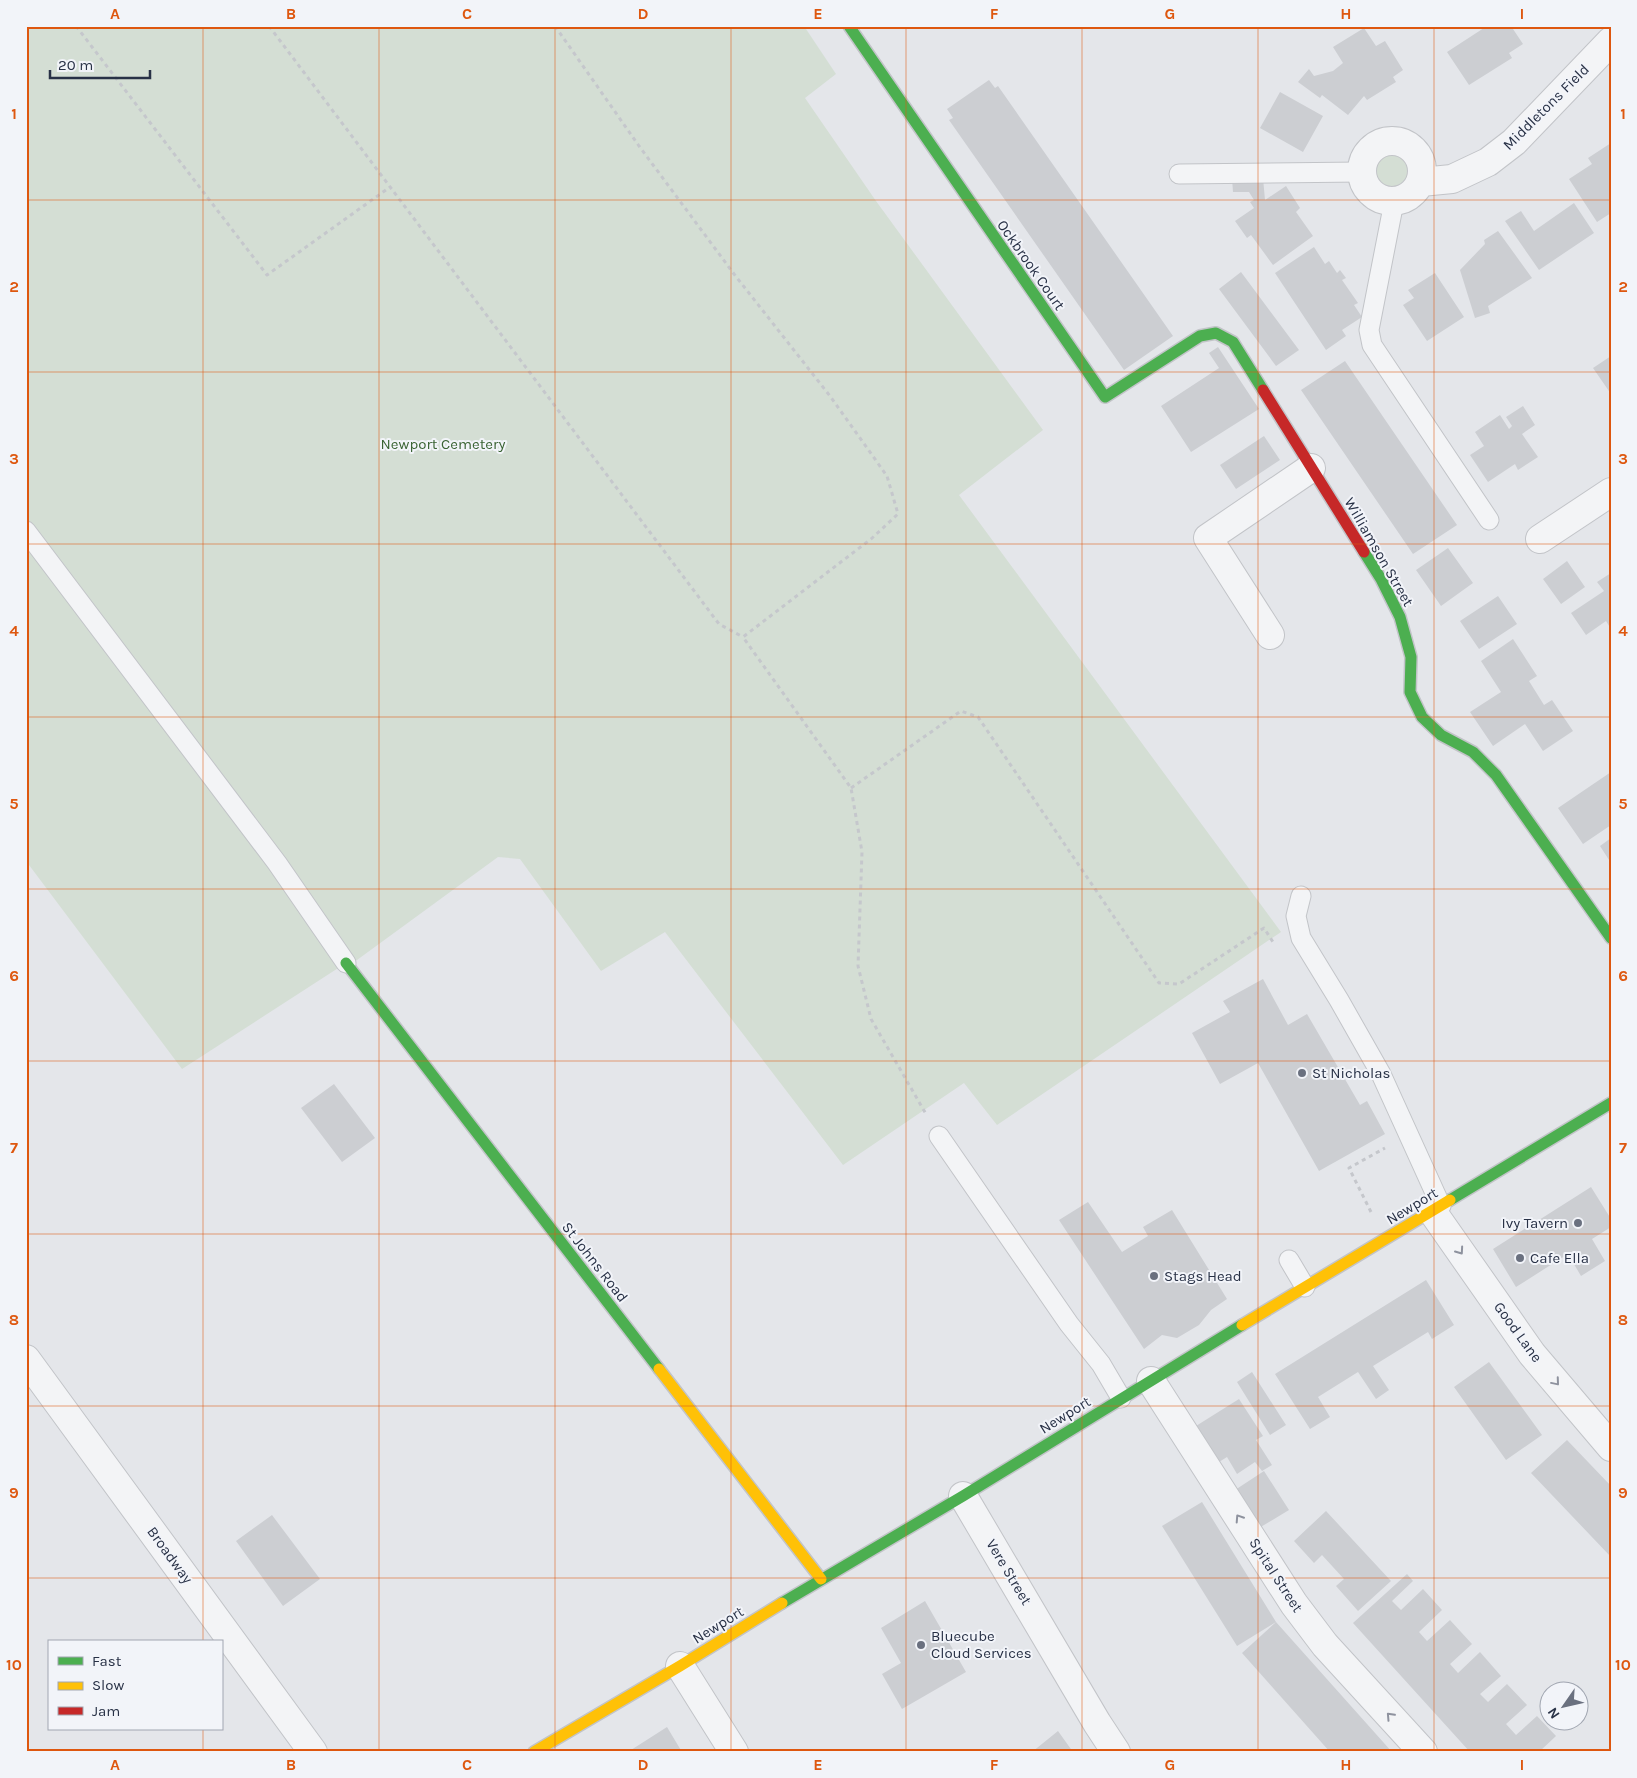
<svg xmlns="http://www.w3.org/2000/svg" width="1637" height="1778" font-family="Karla,sans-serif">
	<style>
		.green { fill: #d4ded4 }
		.building { fill: #ccced2 }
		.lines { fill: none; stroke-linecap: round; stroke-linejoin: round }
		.lane-casing { stroke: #c2c4c8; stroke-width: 21 }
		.street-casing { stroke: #c2c4c8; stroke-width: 30 }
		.fast-casing { stroke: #c2c4c8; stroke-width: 14 }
		.slow-casing { stroke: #c2c4c8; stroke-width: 14 }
		.jam-casing { stroke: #c2c4c8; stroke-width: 14 }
		.path { stroke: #c5c7cc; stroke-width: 3; stroke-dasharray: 4 4; stroke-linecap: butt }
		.lane { stroke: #f3f4f6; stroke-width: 19 }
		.street { stroke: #f3f4f6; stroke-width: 28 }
		.fast { stroke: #4caf50; stroke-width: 11 }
		.slow { stroke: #ffc107; stroke-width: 11 }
		.jam { stroke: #c62828; stroke-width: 11 }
		.oneway { stroke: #8e929e }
		.grid { fill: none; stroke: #de570f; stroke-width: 1; stroke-opacity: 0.55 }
		.poi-dot { fill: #6a707f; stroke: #f2f4f9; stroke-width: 2 }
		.labels { text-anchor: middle; stroke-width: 4; stroke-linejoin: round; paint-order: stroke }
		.street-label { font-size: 15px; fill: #283146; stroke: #f2f4f9 }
		.park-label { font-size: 15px; fill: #3a6333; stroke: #f2f4f9 }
		.poi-label { font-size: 15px; fill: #283146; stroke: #f2f4f9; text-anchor: start }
		.neatline { fill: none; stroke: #de570f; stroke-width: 2 }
		.grid-label { font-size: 16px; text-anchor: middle; font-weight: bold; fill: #de570f }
	</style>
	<rect width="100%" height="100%" fill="#e4e6ea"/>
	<path class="green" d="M26 26H804L836 74 805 98 876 201 1043 430 959 495 1281 932 997 1125 964 1083 843 1165 665 932 601 971 520 859 498 857 357 960 346 963 182 1069 26 861Z
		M1371 171a21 21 0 1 1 42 0a21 21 0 1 1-42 0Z"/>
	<path class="building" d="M1487 26H1511L1523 44 1509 53 1512 58 1469 85 1447 52Z
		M1364 28 1376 46 1385 41 1403 70 1393 77 1396 82 1367 100 1364 96 1348 115 1322 95 1320 98 1298 82 1309 69 1314 76 1333 71 1343 63 1333 47Z
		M989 80 995 88 998 86 1173 336 1124 370 949 120 953 118 947 109Z
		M1280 92 1323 116 1303 152 1260 128Z
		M1611 143V213L1597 222 1569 179 1592 164 1588 158Z
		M1232 178H1263L1265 200 1286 186 1300 208 1296 212 1313 236 1273 265 1251 235 1247 238 1235 221 1254 208 1250 202 1254 200 1249 192H1233Z
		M1574 203 1594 233 1539 270 1505 221 1521 211 1534 231Z
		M1498 231 1532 278 1488 306 1490 313 1475 318 1460 270 1485 244 1484 240Z
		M1314 247 1325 264 1329 261 1337 273 1340 270 1346 278 1342 280 1358 303 1354 305 1362 317 1342 330 1346 336 1326 350 1275 273Z
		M1241 272 1299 350 1276 366 1219 289Z
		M1435 273 1464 317 1427 341 1403 305 1414 298 1408 290Z
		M1218 347 1259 409 1191 452 1161 406 1219 368 1209 353Z
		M1611 356V394L1593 368Z
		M1345 361 1457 525 1413 554 1301 390Z
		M1523 406 1535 425 1522 434 1538 457 1518 470 1515 464 1488 482 1470 455 1484 446 1475 432 1500 415 1509 429 1512 426 1506 417Z
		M1264 436 1280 460 1236 489 1220 465Z
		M1448 548 1473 583 1441 606 1416 570Z
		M1567 561 1585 587 1561 604 1543 579Z
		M1611 573V629L1606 621 1586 635 1571 613 1604 591 1597 582Z
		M1498 596 1517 624 1479 649 1460 621Z
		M1513 639 1537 676 1529 681 1544 705 1552 700 1573 731 1543 751 1525 724 1493 746 1470 712 1501 692 1481 661Z
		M1611 772V825L1583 844 1558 808Z
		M1611 838V863L1600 846Z
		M1263 979 1288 1025 1307 1014 1360 1105 1367 1101 1385 1134 1319 1171 1258 1063 1220 1084 1192 1033 1230 1012 1223 1001Z
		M334 1084 375 1138 342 1162 301 1108Z
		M1591 1187 1611 1219V1227L1592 1239 1605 1261 1581 1276 1568 1254 1516 1287 1493 1249Z
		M1088 1202 1122 1252 1148 1236 1143 1227 1172 1210 1227 1299 1211 1310 1199 1325 1177 1338 1162 1335 1144 1349 1059 1220Z
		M1426 1280 1454 1325 1432 1339 1428 1332 1373 1366 1389 1390 1376 1399 1358 1372 1318 1397 1330 1417 1310 1429 1275 1374Z
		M1489 1362 1542 1435 1506 1460 1454 1387Z
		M1252 1372 1286 1425 1270 1435 1237 1382Z
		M1239 1399 1263 1436 1256 1440 1272 1465 1262 1471 1255 1462 1237 1474 1227 1457 1219 1462 1196 1426Z
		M1567 1440 1611 1486V1557L1531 1473Z
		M1264 1471 1289 1510 1259 1528 1235 1490Z
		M1202 1502 1276 1622 1237 1646 1162 1526Z
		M1326 1511 1391 1581 1358 1611 1336 1586 1344 1579 1322 1555 1314 1563 1294 1541Z
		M272 1515 320 1579 283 1606 236 1541Z
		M1407 1574 1413 1581 1392 1601 1401 1610 1423 1589 1442 1610 1419 1632 1427 1641 1450 1620 1472 1644 1450 1664 1458 1673 1480 1652 1501 1676 1480 1694 1488 1702 1507 1684 1527 1705 1506 1724 1516 1735 1537 1716 1556 1736 1539 1752H1470L1353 1623Z
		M925 1601 966 1672 902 1709 882 1674 901 1663 881 1628Z
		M1276 1622 1392 1752H1330L1242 1653Z
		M667 1727 682 1752H632L631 1750Z
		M1058 1731 1073 1752H1032Z"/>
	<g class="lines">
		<g class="lane-casing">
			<path id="lane" d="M1179 174 1361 172
				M1394 202 1369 330 1372 345 1489 520
				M26 531 277 863 346 963
				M1301 896 1296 916 1301 938 1339 1000 1381 1074 1441 1206
				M939 1136 1069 1324 1101 1364 1121 1398
				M1289 1260 1305 1287"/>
		</g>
		<g class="street-casing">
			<path id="street" d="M1362 171a30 30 0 1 1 60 0a30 30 0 1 1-60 0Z
				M1421 182 1452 179 1488 162 1514 142 1611 41
				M1540 539 1611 492
				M1270 635 1208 538 1311 468
				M1432 1211 1532 1354 1611 1447
				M26 1359 313 1752
				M1151 1381 1294 1604 1325 1645 1423 1752
				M963 1496 1097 1723 1116 1752
				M680 1666 734 1752"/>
		</g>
		<g class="fast-casing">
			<path id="fast" d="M849 26 1105 397 1200 336 1216 333 1233 342 1263 390
				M1364 552 1381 579 1400 617 1411 657 1410 692 1422 717 1441 735 1473 752 1496 775 1611 938
				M346 963 659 1369
				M1450 1200 1611 1103
				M782 1603 963 1496 1242 1325"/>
		</g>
		<g class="slow-casing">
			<path id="slow" d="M1242 1325 1450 1200
				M659 1369 821 1579
				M534 1752 680 1666 782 1603"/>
		</g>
		<g class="jam-casing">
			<path id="jam" d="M1263 390 1364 552"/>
		</g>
		<path class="path" d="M76 26 267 275 390 187
			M269 26 719 624 743 637
			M555 26 639 146 734 274 830 396 887 476 898 514 871 539 743 637 851 788 862 852 858 966 871 1019 926 1114
			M851 788 961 711 978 717 1159 983 1179 984 1264 928 1273 942
			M1371 1212 1349 1168 1385 1148"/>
		<use href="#lane" class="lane"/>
		<use href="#street" class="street"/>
		<use href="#fast" class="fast"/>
		<use href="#slow" class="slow"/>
		<use href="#jam" class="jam"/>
	</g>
	<defs><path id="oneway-chevron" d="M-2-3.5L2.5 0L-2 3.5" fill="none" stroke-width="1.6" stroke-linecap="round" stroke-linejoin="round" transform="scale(1.25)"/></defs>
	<g class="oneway">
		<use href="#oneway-chevron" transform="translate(1460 1251) rotate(55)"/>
		<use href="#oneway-chevron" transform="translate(1556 1382) rotate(50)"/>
		<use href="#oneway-chevron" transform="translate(1239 1518) rotate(-123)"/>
		<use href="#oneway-chevron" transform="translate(1390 1716) rotate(-133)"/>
	</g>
	<path class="grid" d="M203 26V1642M379 26V1752M555 26V1752M731 26V1752M906 26V1752M1082 26V1752M1258 26V1752M1434 26V1752M26 200H1611M26 372H1611M26 544H1611M26 717H1611M26 889H1611M26 1061H1611M26 1234H1611M26 1406H1611M26 1578H1611M203 1729V1752"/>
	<g class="poi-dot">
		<circle cx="1302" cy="1073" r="5"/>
		<circle cx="1578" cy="1223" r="5"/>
		<circle cx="1520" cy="1258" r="5"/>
		<circle cx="1154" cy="1276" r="5"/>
		<circle cx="921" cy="1645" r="5"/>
	</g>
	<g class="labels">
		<g class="street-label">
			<text transform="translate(1546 107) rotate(-45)" y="5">Middletons Field</text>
			<text transform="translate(1031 265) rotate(55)" y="5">Ockbrook Court</text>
			<text transform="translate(1379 552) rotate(60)" y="5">Williamson Street</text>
			<text transform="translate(1412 1206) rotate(-31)" y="5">Newport</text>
			<text transform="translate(595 1262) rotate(52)" y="5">St Johns Road</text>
			<text transform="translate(1518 1332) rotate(54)" y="5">Good Lane</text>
			<text transform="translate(1065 1415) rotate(-32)" y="5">Newport</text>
			<text transform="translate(170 1555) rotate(54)" y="5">Broadway</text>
			<text transform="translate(1009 1572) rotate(59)" y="5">Vere Street</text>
			<text transform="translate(1276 1575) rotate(57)" y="5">Spital Street</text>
			<text transform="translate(718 1625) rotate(-32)" y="5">Newport</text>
		</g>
		<g class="park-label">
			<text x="443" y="449">Newport Cemetery</text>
		</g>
		<g class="poi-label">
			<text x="1312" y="1078">St Nicholas</text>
			<text x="1568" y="1228" text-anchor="end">Ivy Tavern</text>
			<text x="1530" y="1263">Cafe Ella</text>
			<text x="1164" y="1281">Stags Head</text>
			<text x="931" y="1641">Bluecube<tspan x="931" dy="17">Cloud Services</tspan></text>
		</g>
	</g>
	<rect width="1637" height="1778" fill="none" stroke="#f2f4f9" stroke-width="55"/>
	<rect x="48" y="1640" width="175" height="90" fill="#f2f4f9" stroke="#a1a6b1"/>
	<rect x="58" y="1657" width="25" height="8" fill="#4caf50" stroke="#a1a6b1"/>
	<text x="92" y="1666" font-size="15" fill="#283146">Fast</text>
	<rect x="58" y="1682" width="25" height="8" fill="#ffc107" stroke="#a1a6b1"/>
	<text x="92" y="1690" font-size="15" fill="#283146">Slow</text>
	<rect x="58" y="1707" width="25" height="8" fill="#c62828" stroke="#a1a6b1"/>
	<text x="92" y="1716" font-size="15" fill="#283146">Jam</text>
	<g transform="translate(1564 1706) rotate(236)"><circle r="24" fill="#f2f4f9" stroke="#a1a6b1"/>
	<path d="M0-4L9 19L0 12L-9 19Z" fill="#6a707f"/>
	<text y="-8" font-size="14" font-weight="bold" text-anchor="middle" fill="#283146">N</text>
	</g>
	<path d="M50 70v8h100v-8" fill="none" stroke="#283146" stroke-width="2.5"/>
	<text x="58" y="70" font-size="15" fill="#283146" stroke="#f2f4f9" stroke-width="4" paint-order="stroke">20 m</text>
	<rect x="28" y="28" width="1582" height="1722" class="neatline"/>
	<g class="grid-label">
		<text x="115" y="19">A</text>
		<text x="291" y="19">B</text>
		<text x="467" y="19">C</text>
		<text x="643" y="19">D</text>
		<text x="818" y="19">E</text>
		<text x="994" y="19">F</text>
		<text x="1170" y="19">G</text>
		<text x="1346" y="19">H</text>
		<text x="1522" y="19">I</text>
		<text x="14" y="119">1</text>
		<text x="1623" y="119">1</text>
		<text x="14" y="292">2</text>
		<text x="1623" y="292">2</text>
		<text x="14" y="464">3</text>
		<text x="1623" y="464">3</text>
		<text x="14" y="636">4</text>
		<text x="1623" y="636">4</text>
		<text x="14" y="809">5</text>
		<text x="1623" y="809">5</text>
		<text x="14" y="981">6</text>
		<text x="1623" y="981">6</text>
		<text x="14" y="1153">7</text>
		<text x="1623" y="1153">7</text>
		<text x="14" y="1325">8</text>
		<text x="1623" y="1325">8</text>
		<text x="14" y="1498">9</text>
		<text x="1623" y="1498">9</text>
		<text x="14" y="1670">10</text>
		<text x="1623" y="1670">10</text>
		<text x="115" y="1770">A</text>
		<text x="291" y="1770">B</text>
		<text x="467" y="1770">C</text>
		<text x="643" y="1770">D</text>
		<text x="818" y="1770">E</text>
		<text x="994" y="1770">F</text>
		<text x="1170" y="1770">G</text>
		<text x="1346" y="1770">H</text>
		<text x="1522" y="1770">I</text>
	</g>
</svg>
